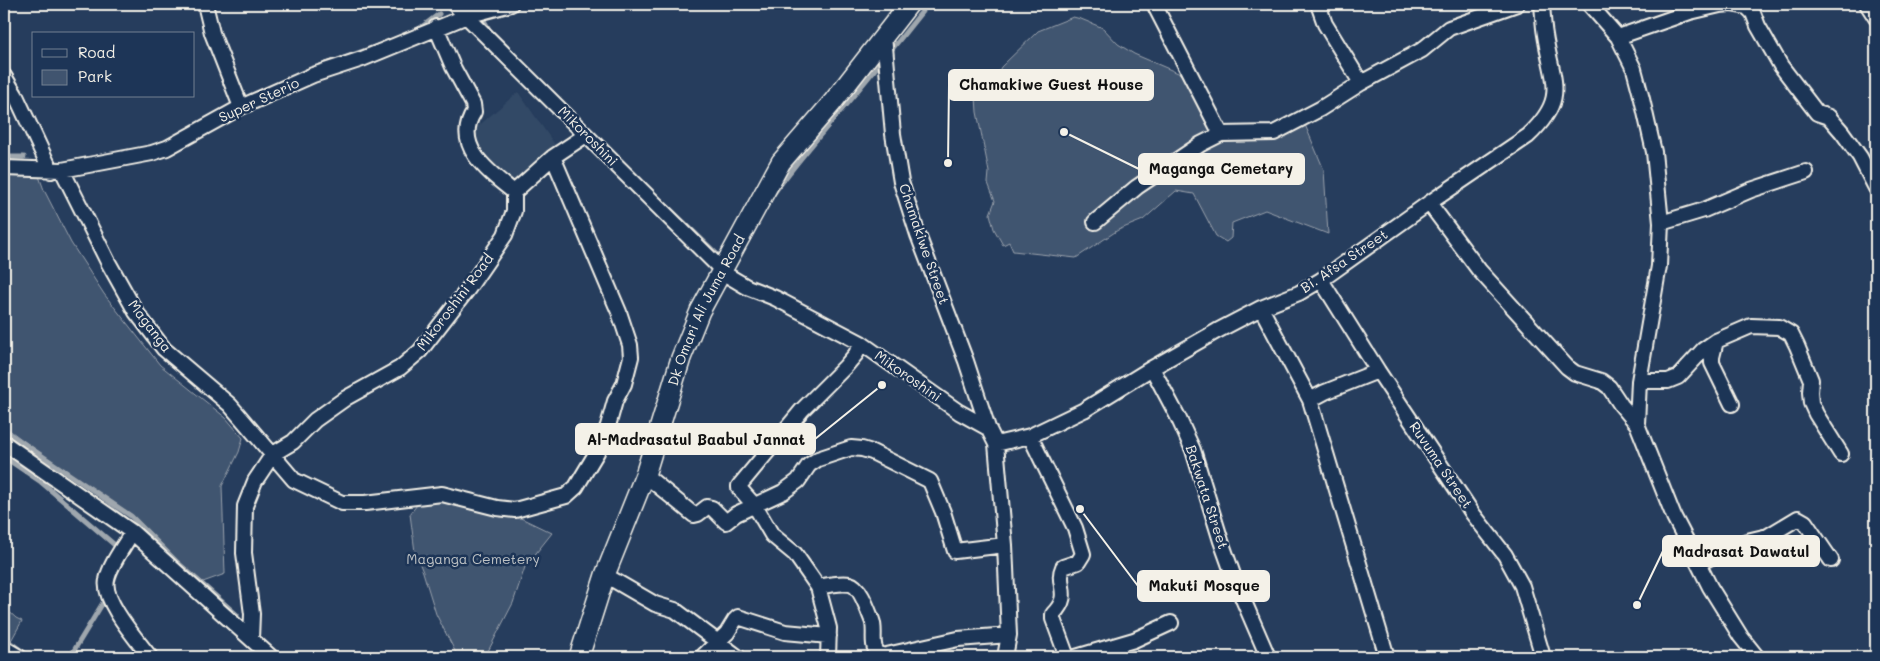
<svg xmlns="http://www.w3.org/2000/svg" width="1880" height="661" font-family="Mali,sans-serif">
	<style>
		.built { fill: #334966 }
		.green { fill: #40546f; stroke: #9aa2ac }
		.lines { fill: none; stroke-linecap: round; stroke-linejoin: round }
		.stream { stroke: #9fa7ae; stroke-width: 5 }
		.street-casing { stroke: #f4f1e8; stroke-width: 18 }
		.secondary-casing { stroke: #f4f1e8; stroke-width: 22 }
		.street { stroke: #1d3557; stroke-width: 14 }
		.secondary { stroke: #1d3557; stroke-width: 19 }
		.labels { text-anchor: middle; stroke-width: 5; stroke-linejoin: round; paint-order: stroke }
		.street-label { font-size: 14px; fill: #f4f1e8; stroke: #1d3557 }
		.park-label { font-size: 14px; fill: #bec2c4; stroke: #1d3557 }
		.leader { fill: none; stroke: #f4f1e8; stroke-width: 2 }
		.callout-dot { fill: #f4f1e8; stroke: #1d3557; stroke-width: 2 }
		.callout { fill: #f4f1e8; stroke: #f4f1e8; stroke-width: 2 }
		.callout-label { font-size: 15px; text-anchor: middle; font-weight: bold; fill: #111 }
	</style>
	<rect width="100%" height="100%" fill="#263d5d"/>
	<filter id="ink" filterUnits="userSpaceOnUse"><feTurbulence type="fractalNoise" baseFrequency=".02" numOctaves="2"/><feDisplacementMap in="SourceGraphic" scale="10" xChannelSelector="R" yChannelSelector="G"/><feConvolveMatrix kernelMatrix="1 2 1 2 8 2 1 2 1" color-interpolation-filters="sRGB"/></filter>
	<g filter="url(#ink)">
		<path class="built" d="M518 92 558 149 510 187 482 156 485 153 469 134Z"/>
		<path class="green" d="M1073 17 1081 19 1103 28 1118 44 1134 54 1199 82 1216 115 1233 134 1259 131 1303 120 1324 170 1328 234 1265 210 1232 223 1231 238 1226 242 1216 236 1194 194 1176 191 1143 220 1118 230 1076 258 1013 251 1009 242 1003 245 994 229 990 214 995 201 988 183 989 172 977 112 976 97 994 81 1001 67 1038 31Z
			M4 165H35L44 190 71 243 104 294 160 365 226 418 243 438 239 452 222 486 225 574 203 582 122 514 4 426Z
			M430 499 488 508 523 519 552 533 525 567 513 603 485 657H458L436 614 423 572 415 552 410 514 417 505Z
			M4 607 16 618 22 621 8 646 4 643Z"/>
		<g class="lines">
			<path class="stream" d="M466 4 477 6
				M476 6 491 33
				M419 29 439 14
				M889 53 928 4
				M321 66 377 46
				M4 157H24
				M772 196C806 148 847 106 883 59
				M668 207 720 257
				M4 430 131 516 178 563 237 615
				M4 457 41 482 117 547V551
				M4 638 30 657
				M70 657 104 601 105 595"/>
			<g class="street-casing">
				<path id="street" d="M205 4 212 33 241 107
					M454 4 721 269
					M1318 4 1325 24 1361 83
					M1589 4 1618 37 1634 69 1642 99 1654 152 1661 223 1659 266 1639 381 1637 424 1674 517 1698 563 1710 587 1741 637 1757 657
					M1867 4 1876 18
					M1156 8 1221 134
					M436 27 453 67 473 104 474 112C452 146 490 173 514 192
					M884 36 893 134 901 182 918 235 966 361 988 428 996 444 1005 545 1009 635 1005 657
					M1618 37 1690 12 1720 5 1731 4 1747 7 1753 13 1758 26 1781 66 1817 113 1829 117 1842 132 1860 157 1876 188
					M4 76 16 96 51 171
					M4 168 62 170 152 153 167 148 241 107 313 75 362 59 467 16 511 4
					M62 170 108 262 136 312 164 349 230 405 294 480 342 503H365L442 494 497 508 515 510 566 496 576 487 597 452 608 426 615 401 624 384 631 357 630 345 619 312 553 157
					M1429 203 1479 270 1567 367 1575 373 1601 381 1609 387 1621 405 1637 424
					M1095 222 1137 187 1201 144 1221 134 1274 133 1320 109 1361 83 1422 50 1449 28 1517 4
					M1661 223 1704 210 1751 190 1806 172
					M720 271 747 287 775 298 861 343 959 412 988 428
					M1321 280 1378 371 1473 514 1505 555 1522 586 1543 657
					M1261 308 1310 400 1387 657
					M1716 341 1712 357V363L1732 404
					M1152 368 1178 417 1193 450 1221 541 1236 583 1268 657
					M1639 381H1668L1678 377 1703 350 1716 341 1751 326 1779 327 1791 334 1797 346 1811 380 1810 392 1811 403 1816 414 1841 454
					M1310 400 1325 392 1378 371
					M1030 436 1075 528 1083 554 1078 562 1063 567C1055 584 1073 594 1053 614V619L1067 657
					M4 443 132 532 271 657
					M996 444 1030 436 1084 410 1152 368 1217 331 1261 308 1299 293 1321 280 1429 203 1528 136C1569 97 1552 82 1545 35 1543 24 1543 14 1542 4
					M645 475 694 515 698 514 707 507 712 508 726 522 736 514 783 492 798 481 809 465 818 459 851 448 862 449 872 452 930 481 943 512 955 551 1005 545
					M132 532C124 547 110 564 107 580 102 601 138 641 150 657
					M1698 563 1747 541 1768 536 1798 518 1805 522 1831 560
					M605 575 655 604 675 610 738 657
					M818 587C828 585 840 582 850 584 860 586 868 610 872 620 877 632 868 649 882 656L958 639 1009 635
					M251 639 252 614 244 553 245 506 255 481 273 454 293 442 315 420 346 398 400 368 420 351 468 289 505 235 514 211V192L553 157 586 135
					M4 648 19 657
					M702 657 727 633 735 620 738 617 785 632 829 636
					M828 657 829 628 818 587 795 554 772 535 755 506 739 488V486L802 410 845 367 856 354 861 343
					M1076 657 1134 640 1171 623"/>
			</g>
			<g class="secondary-casing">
				<g id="secondary">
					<path id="s1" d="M579 657 605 575 645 475 681 358 700 311 781 162 832 103 909 4"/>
				</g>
			</g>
			<use href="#street" class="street"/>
			<use href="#secondary" class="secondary"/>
		</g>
	</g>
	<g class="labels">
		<g class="street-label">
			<text transform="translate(259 100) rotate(-25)" y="5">Super Sterio</text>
			<text transform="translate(588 136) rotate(45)" y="5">Mikoroshini</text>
			<text transform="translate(924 244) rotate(71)" y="5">Chamakiwe Street</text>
			<text transform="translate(1344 261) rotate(-34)" y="5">Bi. Afsa Street</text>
			<text transform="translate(455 302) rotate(-53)" y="5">Mikoroshini Road</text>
			<text dy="5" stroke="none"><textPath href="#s1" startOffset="370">Dk Omari Ali Juma Road</textPath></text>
			<text transform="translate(150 326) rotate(53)" y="5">Maganga</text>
			<text transform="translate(908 376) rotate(35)" y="5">Mikoroshini</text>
			<text transform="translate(1441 465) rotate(56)" y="5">Ruvuma Street</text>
			<text transform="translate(1207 497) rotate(72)" y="5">Bakwata Street</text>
		</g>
		<g class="park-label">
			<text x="473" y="564">Maganga Cemetery</text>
		</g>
	</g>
	<path class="leader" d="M948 163L949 85M1064 132L1139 169M882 385L815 439M1637 605L1663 551M1080 509L1138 586"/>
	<g class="callout-dot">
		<circle cx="948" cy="163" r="5"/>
		<circle cx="1064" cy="132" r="5"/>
		<circle cx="882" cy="385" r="5"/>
		<circle cx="1637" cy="605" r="5"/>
		<circle cx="1080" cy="509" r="5"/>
	</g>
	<g class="callout">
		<rect x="949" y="70" width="204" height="30" rx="5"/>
		<rect x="1139" y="154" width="165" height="30" rx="5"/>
		<rect x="576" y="424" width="239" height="30" rx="5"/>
		<rect x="1663" y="536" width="156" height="30" rx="5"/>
		<rect x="1138" y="571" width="131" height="30" rx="5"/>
	</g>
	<g class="callout-label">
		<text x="1051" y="90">Chamakiwe Guest House</text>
		<text x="1221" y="174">Maganga Cemetary</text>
		<text x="696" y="445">Al-Madrasatul Baabul Jannat</text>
		<text x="1741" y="557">Madrasat Dawatul</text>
		<text x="1204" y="591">Makuti Mosque</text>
	</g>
	<rect width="1880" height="661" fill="none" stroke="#1d3557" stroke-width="20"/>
	<rect x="10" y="10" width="1860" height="641" fill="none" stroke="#f4f1e8" stroke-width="2" filter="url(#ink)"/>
	<rect x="32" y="32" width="162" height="65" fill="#1d3557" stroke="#738091"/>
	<rect x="42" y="49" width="25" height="8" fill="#1d3557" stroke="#738091"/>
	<text x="78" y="58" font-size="15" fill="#f4f1e8">Road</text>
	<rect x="42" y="70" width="25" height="15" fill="#40546f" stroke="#738091"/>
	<text x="78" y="82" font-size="15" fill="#f4f1e8">Park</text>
</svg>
